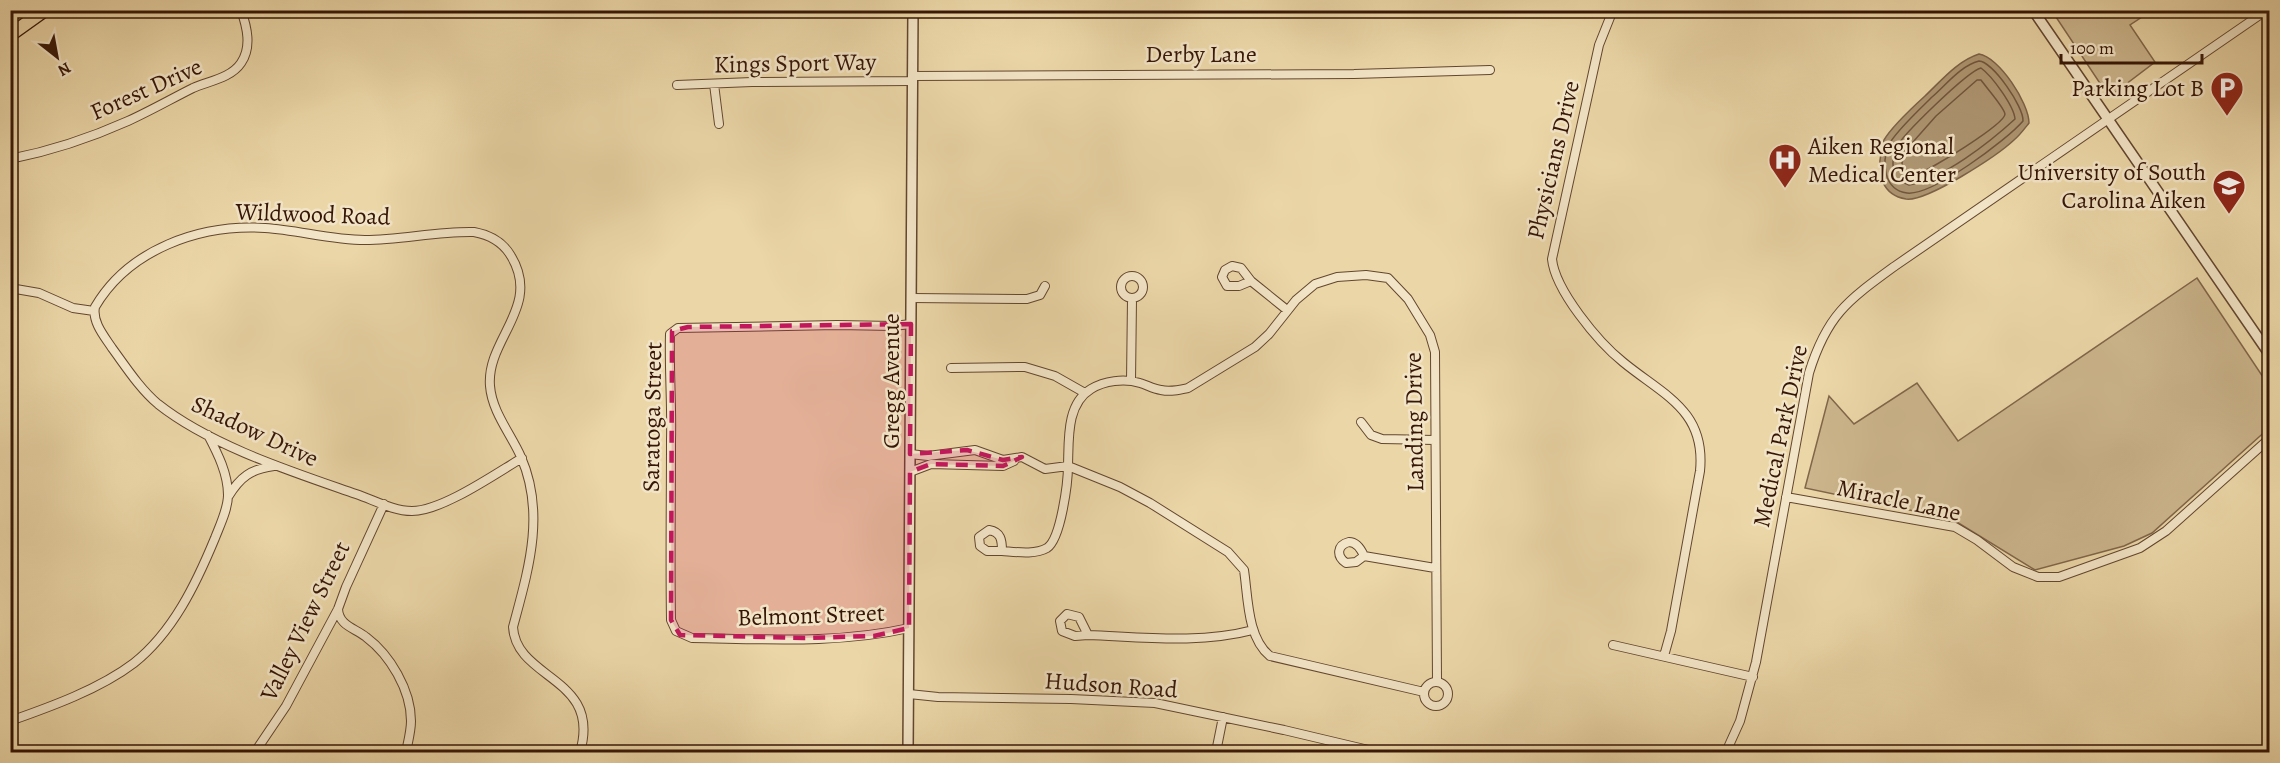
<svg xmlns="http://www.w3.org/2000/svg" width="2280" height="763" font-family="Alegreya,serif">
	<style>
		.green { fill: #ccb58c; stroke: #81664a; stroke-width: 1.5 }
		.water { fill: #ad9571; stroke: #7d6247; stroke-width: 1.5 }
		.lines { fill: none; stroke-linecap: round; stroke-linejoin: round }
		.shore { stroke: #72563c; stroke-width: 1.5 }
		.minor-casing { stroke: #63462f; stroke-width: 10 }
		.tertiary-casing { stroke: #63462f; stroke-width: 12 }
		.primary-casing { stroke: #361607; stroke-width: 15 }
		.minor { stroke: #f2e4c6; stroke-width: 8 }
		.tertiary { stroke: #f2e4c6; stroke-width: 9 }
		.primary { stroke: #ebd6a7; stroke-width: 12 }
		.marked { fill: #c2185b; fill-opacity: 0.2; stroke: #c2185b; stroke-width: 4.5; stroke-dasharray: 12 8; stroke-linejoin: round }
		.labels { text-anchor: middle; stroke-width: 5; stroke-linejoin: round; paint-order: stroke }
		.street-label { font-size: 24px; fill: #361607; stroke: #f2e4c6 }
		.poi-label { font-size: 24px; fill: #361607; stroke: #f2e4c6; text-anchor: end }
	</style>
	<rect width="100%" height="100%" fill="#ebd6a7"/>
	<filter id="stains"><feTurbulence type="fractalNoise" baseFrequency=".00333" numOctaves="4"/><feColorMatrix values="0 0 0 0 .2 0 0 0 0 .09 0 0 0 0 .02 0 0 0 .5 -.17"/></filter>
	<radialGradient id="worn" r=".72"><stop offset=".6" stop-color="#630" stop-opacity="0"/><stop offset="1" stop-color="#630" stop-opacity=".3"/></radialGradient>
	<path class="green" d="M2052 11H2151L2130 25 2155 62 2109 97Z
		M2197 278 2269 386V428L2152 533 2124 546 2035 570 1952 519 1805 488 1829 396 1854 424 1917 383 1958 441Z"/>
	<path class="water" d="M1979 54C1999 57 2029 103 2029 123 2025 128 2020 135 2014 140 1998 155 1927 202 1906 199 1882 195 1877 174 1881 153 1882 149 1882 144 1884 140 1891 128 1914 106 1925 96 1941 81 1957 61 1979 54Z"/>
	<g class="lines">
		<path class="shore" d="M1979 61C1993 62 2024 107 2023 121 2007 140 1932 196 1907 193 1884 190 1881 163 1889 145 1893 134 1923 106 1932 97 1946 85 1960 66 1979 61Z
			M1981 68C1992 76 2014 106 2015 119 1990 142 1943 179 1909 185L1896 179C1892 171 1892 156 1896 148 1902 135 1968 71 1981 68Z
			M1977 80H1981C1985 86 2004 107 2005 114 2005 124 1929 171 1917 174 1912 176 1909 176 1904 174L1902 163 1905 151 1936 116Z"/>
		<g class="minor-casing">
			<path id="minor" d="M1613 10 1599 45 1552 259C1555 290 1598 342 1623 362 1663 395 1706 410 1700 471L1671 631 1664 656
				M912 76 1354 74 1490 70
				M714 84 719 124
				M677 85 752 82 912 81
				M10 159C51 151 90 138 128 121 150 111 171 99 193 88 209 81 231 78 241 63 252 47 247 27 241 10
				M1232 266 1241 268 1251 281 1239 286H1227L1222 277 1225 270Z
				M1121 287a11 11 0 1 1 22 0a11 11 0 1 1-22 0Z
				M1251 281 1287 310
				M10 288 39 293 73 308 94 311
				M911 298 1027 299 1040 295 1045 286
				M951 368 1025 367 1055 376 1085 393
				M1131 381 1132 299
				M1361 422 1371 435 1382 439 1435 440
				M910 454 928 456 975 450 1003 460 1022 457 1045 469 1068 466 1120 487 1150 503 1228 552 1244 570C1248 596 1247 638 1270 656L1424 692
				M522 458C495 474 442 511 412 511 393 511 374 500 356 494 293 472 211 446 158 404 140 389 126 367 112 348 104 336 92 322 95 307 129 249 200 224 265 228 298 230 331 240 365 240 401 240 438 231 474 232 490 235 503 242 511 256 542 307 486 339 490 386 492 412 511 434 521 457 546 514 528 571 513 627 516 680 602 677 580 752
				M910 472 931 464 1003 466 1014 461
				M228 497C240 477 251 469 274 466
				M1786 497 1955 527 1977 540 2013 567 2038 577H2059L2140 548 2166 531 2270 438
				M989 530C1001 532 1002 540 1002 551H987L980 546 979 537Z
				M1349 542C1357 542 1361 549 1364 556L1356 562 1346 563C1336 556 1337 545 1349 542Z
				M1002 551C1016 552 1035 555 1047 548 1061 539 1068 482 1068 465 1069 440 1066 404 1091 389 1104 381 1124 378 1140 383 1147 385 1153 389 1161 390 1171 392 1179 390 1188 388L1255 347 1269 334 1296 300 1315 284 1337 277 1366 275 1388 278 1408 299 1430 335 1435 352 1437 681
				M1364 556 1435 568
				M338 609C339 626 355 628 366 637 390 655 411 690 411 721 411 731 408 742 406 752
				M1067 614 1079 617 1088 635 1075 636 1062 631 1060 621Z
				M909 628C839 644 764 639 692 638L676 631 671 620C670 560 671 500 671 440 672 405 669 370 670 334L678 328 837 325 893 326 911 324
				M1088 635C1142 637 1200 644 1253 630
				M1613 645 1753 677
				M1424 694a12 12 0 1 1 24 0a12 12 0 1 1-24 0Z
				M909 694 938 697 1071 699 1155 703 1284 730 1377 752
				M10 721C50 707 100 689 134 663 173 632 196 584 215 538 220 525 228 509 228 495 228 474 218 454 208 435
				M10 747 16 752
				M255 752 286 706 338 609 346 587 384 504
				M1216 752 1223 717
				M1726 752 1740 721 1756 662 1809 373C1827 315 1847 301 1895 266L2267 10"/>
		</g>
		<g class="tertiary-casing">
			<path id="tertiary" d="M2033 10 2270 355
				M908 752 913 10"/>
		</g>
		<g class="primary-casing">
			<path id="primary" d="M10 15 16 10
				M10 35 45 10"/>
		</g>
		<use href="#minor" class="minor"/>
		<use href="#tertiary" class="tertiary"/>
		<use href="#primary" class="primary"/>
	</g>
	<path class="marked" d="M911 324 910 454 967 450 1003 460 1022 457 1003 466 931 464 910 472 909 628 874 636 804 638 680 635 671 620 672 331 688 327Z"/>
	<defs>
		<g id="parking-pin" transform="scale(1.725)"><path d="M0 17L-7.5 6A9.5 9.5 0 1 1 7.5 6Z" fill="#8f2418" stroke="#f2e4c6"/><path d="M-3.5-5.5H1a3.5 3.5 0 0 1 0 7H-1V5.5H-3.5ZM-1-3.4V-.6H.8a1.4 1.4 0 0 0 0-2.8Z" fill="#fff"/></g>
		<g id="hospital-pin" transform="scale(1.725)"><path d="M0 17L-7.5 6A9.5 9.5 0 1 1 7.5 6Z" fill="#8f2418" stroke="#f2e4c6"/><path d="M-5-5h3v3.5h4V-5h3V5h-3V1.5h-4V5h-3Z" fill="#fff"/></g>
		<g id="university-pin" transform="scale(1.725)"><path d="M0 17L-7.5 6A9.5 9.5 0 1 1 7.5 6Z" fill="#8f2418" stroke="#f2e4c6"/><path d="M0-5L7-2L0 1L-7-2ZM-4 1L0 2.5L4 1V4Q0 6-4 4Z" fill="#fff"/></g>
	</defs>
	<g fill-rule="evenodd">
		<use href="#parking-pin" x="2227" y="88"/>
		<use href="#hospital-pin" x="1785" y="160"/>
		<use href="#university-pin" x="2229" y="186"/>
	</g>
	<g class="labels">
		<g class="street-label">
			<text x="1201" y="62">Derby Lane</text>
			<text transform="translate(795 63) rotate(-1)" y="8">Kings Sport Way</text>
			<text transform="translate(146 89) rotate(-24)" y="8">Forest Drive</text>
			<text transform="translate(1553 160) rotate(-77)" y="8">Physicians Drive</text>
			<text transform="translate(313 214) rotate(2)" y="8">Wildwood Road</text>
			<text transform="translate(891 381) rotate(-90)" y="8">Gregg Avenue</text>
			<text transform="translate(652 417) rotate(-89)" y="8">Saratoga Street</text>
			<text transform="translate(1414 422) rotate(-91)" y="8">Landing Drive</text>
			<text transform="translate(255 431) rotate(25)" y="8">Shadow Drive</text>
			<text transform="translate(1780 436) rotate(-78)" y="8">Medical Park Drive</text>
			<text transform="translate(1899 500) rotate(12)" y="8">Miracle Lane</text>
			<text transform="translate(811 615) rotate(-2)" y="8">Belmont Street</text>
			<text transform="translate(305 621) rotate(-64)" y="8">Valley View Street</text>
			<text transform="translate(1111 685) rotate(4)" y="8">Hudson Road</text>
		</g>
		<g class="poi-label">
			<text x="2204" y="96">Parking Lot B</text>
			<text x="1808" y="154" text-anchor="start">Aiken Regional<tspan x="1808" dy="28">Medical Center</tspan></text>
			<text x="2206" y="180">University of South<tspan x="2206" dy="28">Carolina Aiken</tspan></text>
		</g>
	</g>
	<rect width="2280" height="763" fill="none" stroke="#ebd6a7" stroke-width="36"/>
	<rect x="12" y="12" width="2256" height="739" fill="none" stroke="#361607" stroke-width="3"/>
	<rect x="18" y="18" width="2244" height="727" fill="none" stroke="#361607" stroke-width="1.5"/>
	<g transform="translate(57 57) rotate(149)" stroke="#f2e4c6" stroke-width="4.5" paint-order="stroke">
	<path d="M0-4.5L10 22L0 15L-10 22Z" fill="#361607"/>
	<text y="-9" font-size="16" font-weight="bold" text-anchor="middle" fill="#361607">N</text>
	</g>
	<path d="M2061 54v9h141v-9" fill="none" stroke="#361607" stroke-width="3"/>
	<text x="2070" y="54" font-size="18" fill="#361607" stroke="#f2e4c6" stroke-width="4.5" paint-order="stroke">100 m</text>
	<rect width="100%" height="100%" filter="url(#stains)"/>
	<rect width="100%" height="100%" fill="url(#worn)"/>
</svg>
